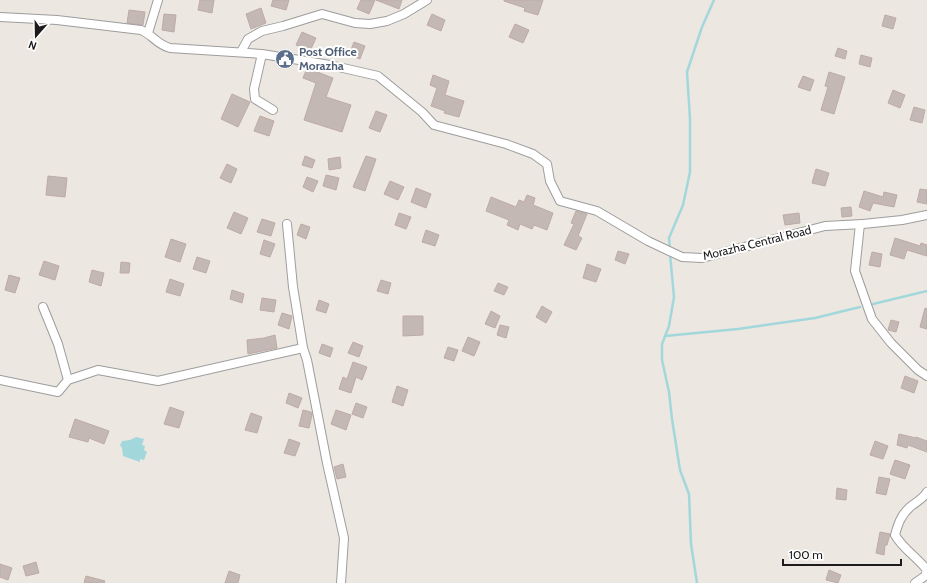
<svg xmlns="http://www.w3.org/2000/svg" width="927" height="583" font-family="Cabin,sans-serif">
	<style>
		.water { fill: #a2d8db }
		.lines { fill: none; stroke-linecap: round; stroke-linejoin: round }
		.stream { stroke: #a2d8db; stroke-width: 2.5 }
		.building { fill: #c4b8b5; stroke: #beaba4 }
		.minor-casing { stroke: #9d9d9d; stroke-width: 10 }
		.minor { stroke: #fff; stroke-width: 8 }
		.labels { text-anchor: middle; stroke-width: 4; stroke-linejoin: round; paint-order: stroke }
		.service-label { font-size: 12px; font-weight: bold; fill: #4e5e75; stroke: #fff; text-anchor: start }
		.street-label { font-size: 12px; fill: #1c1c1c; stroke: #fff }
	</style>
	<rect width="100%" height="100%" fill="#ede7e1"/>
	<path class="water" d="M136 437 144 439 142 445 145 446 144 450 147 452 144 460 140 459V462L123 456 122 448 120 445 122 441 130 440Z"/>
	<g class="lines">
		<path class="stream" d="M670 249 669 238 683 205 690 172V119L687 72 702 27 714 0
			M670 254 674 297 669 326 662 344V360L669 392 672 419 680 470 689 494 691 544 697 583
			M873 304 927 291
			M665 336 738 329 815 318 860 307"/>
	</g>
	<path class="building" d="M200 0H214L212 13 198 10Z
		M273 0H289L286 10 271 6Z
		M361 0H375L369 14 357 9Z
		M376 0H402L399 9Z
		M504 0H543L538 15 524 11 525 8 504 1Z
		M261 8 266 23 251 29 246 14Z
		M129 10 145 12 143 25 127 23Z
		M164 14 176 15 174 32 162 30Z
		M432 14 445 20 441 31 427 25Z
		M885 15 896 18 893 29 882 26Z
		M515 24 529 30 523 43 509 37Z
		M302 32 316 38 310 51 296 45Z
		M354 42 365 46 360 59 349 55Z
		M838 48 847 51 845 59 835 56Z
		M861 55 872 58 870 67 859 64Z
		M307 68 333 78 326 97 351 105 342 132 304 120 316 83 303 78Z
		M829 72 845 77 834 114 821 110 828 87 825 86Z
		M433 75 449 81 445 95 464 101 459 117 444 113 445 111 431 106 437 88 430 85Z
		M803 76 814 80 810 91 798 87Z
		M893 90 905 95 900 108 888 103Z
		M232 94 250 102 238 127 221 119Z
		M914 107 925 110 922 123 910 120Z
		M376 111 387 115 380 132 369 128Z
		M260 116 274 121 269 136 254 131Z
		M305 156 315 160 312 168 302 165Z
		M366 156 376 159 365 191 353 187Z
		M340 157 341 168 329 170 328 159Z
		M227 164 237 169 231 183 220 178Z
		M816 169 829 173 825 186 812 183Z
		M326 175 339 178 336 190 323 186Z
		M48 176 67 178 65 197 46 195Z
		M307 177 318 181 313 192 303 187Z
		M390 181 404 187 398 200 384 194Z
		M416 188 431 194 426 208 411 202Z
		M920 189 927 190V204L917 202Z
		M864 191 883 197 884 192 897 195 894 207 873 203 870 211 859 207Z
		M527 195 535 198 533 205 553 213 547 230 534 225 532 229 520 224 518 230 507 225 509 220 486 211 491 197 516 207 519 200 524 202Z
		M851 207 852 216 842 217 841 208Z
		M576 211 587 214 578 236 582 238 576 250 564 245 574 224 571 223Z
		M234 212 248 218 241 234 227 228Z
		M399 213 411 217 406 229 395 225Z
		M799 213 800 223 785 225 783 215Z
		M262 219 275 223 271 236 257 232Z
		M301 224 310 227 306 239 297 235Z
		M426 230 439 235 435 246 422 242Z
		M895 238 920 246 921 243 927 245V256L907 250 904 259 890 255Z
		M171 239 186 244 180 262 165 257Z
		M264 240 275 244 270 257 260 254Z
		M618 251 629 254 625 264 615 260Z
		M872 252 882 254 880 267 869 265Z
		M197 257 210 261 206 273 193 269Z
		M44 261 59 266 55 280 39 275Z
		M121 262 130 263 129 273H120Z
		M587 264 601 269 596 282 583 278Z
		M92 270 104 273 101 286 89 282Z
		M9 275 20 278 15 293 5 290Z
		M170 279 184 284 180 296 166 292Z
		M381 280 391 283 388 294 377 291Z
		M498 283 508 287 504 295 494 291Z
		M232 290 244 294 242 303 230 299Z
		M262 298 276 300 274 312 260 310Z
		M319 300 329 304 326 313 316 310Z
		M542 306 552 312 546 323 536 317Z
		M925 308 927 309V329L920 327Z
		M491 311 500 316 495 328 485 324Z
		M282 313 292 316 289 329 278 325Z
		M403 316H423V335L403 336Z
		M891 320 899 322 896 332 888 330Z
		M500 325 509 327 506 338 497 335Z
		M275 335 277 348 248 354 247 340 264 338Z
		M468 337 480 342 474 356 462 351Z
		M353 342 363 346 359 357 348 353Z
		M322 344 333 348 330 357 319 353Z
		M448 347 458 350 454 361 444 358Z
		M353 362 367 367 362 380 356 377 351 393 339 389 343 377 347 379Z
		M905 376 918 381 914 393 901 388Z
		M397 386 408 390 403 406 392 402Z
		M289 393 302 398 298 408 286 403Z
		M356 403 367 407 363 418 352 414Z
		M170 407 184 412 179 428 164 424Z
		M303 410 311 412 312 415 309 428 299 426Z
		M336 410 351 415 346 430 331 424Z
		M251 413 262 417 257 433 245 430Z
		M75 419 109 431 104 444 89 438 88 442 69 437Z
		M899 434 916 438V437L927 441V452L908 445 907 448 897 445Z
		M289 439 300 443 295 456 284 453Z
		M875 441 888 446 883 459 870 455Z
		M895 460 910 465 905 479 890 474Z
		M343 464 346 477 337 479 334 467Z
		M879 477 890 479 886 495 876 493Z
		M837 488 847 490 846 500 836 499Z
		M880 532 890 534 887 545H885L884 555 876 553Z
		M36 562 39 573 26 576 23 566Z
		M0 564 12 568 8 580 0 577Z
		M829 570 841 575 838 583 826 580Z
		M229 571 240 575 238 583H225Z
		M86 576 105 581 104 583H84Z"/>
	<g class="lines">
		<g class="minor-casing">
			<path id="minor" d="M0 17 57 20 141 30C153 35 156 44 170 48L262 54 330 65 378 76 422 112 434 125 506 144 533 154 547 164 550 181 560 201 597 211 648 241 682 257 702 258 825 226 863 224 902 220 927 215
				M148 33 158 0
				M241 52 248 39 262 31 283 26 322 14 355 23 370 24 387 21 404 14 427 0
				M262 54 254 89 255 99 273 110
				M287 224 293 287 303 348 307 360 327 463 344 538 341 583
				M860 224 855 271 872 319 891 343 918 370 927 376
				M43 307 58 344 68 380
				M0 380 58 392 68 380 98 370 158 381 303 348
				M915 583 925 576 927 570C917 557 903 549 895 535 898 524 901 515 910 507 916 502 923 499 927 492"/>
		</g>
		<use href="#minor" class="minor"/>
	</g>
	<defs>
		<g id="civic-disc" transform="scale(1)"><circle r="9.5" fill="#5c6f8a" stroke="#fff"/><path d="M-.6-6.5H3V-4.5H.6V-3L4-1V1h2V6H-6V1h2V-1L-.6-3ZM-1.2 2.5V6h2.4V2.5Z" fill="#fff"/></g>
	</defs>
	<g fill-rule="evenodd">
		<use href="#civic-disc" x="285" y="59"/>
	</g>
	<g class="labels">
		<g class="service-label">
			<text x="299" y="56">Post Office<tspan x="299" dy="14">Morazha</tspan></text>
		</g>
		<g class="street-label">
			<text transform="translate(757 243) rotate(-14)" y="4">Morazha Central Road</text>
		</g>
	</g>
	<g transform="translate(36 36) rotate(200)" stroke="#ffffff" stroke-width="3" paint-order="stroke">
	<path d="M0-3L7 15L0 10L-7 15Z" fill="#1c1c1c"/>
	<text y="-6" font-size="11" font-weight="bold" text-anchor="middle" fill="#1c1c1c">N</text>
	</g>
	<path d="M783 559v6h118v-6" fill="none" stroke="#1c1c1c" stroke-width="2"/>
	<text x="789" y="559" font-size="12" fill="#1c1c1c" stroke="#ffffff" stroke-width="3" paint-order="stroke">100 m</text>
</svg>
